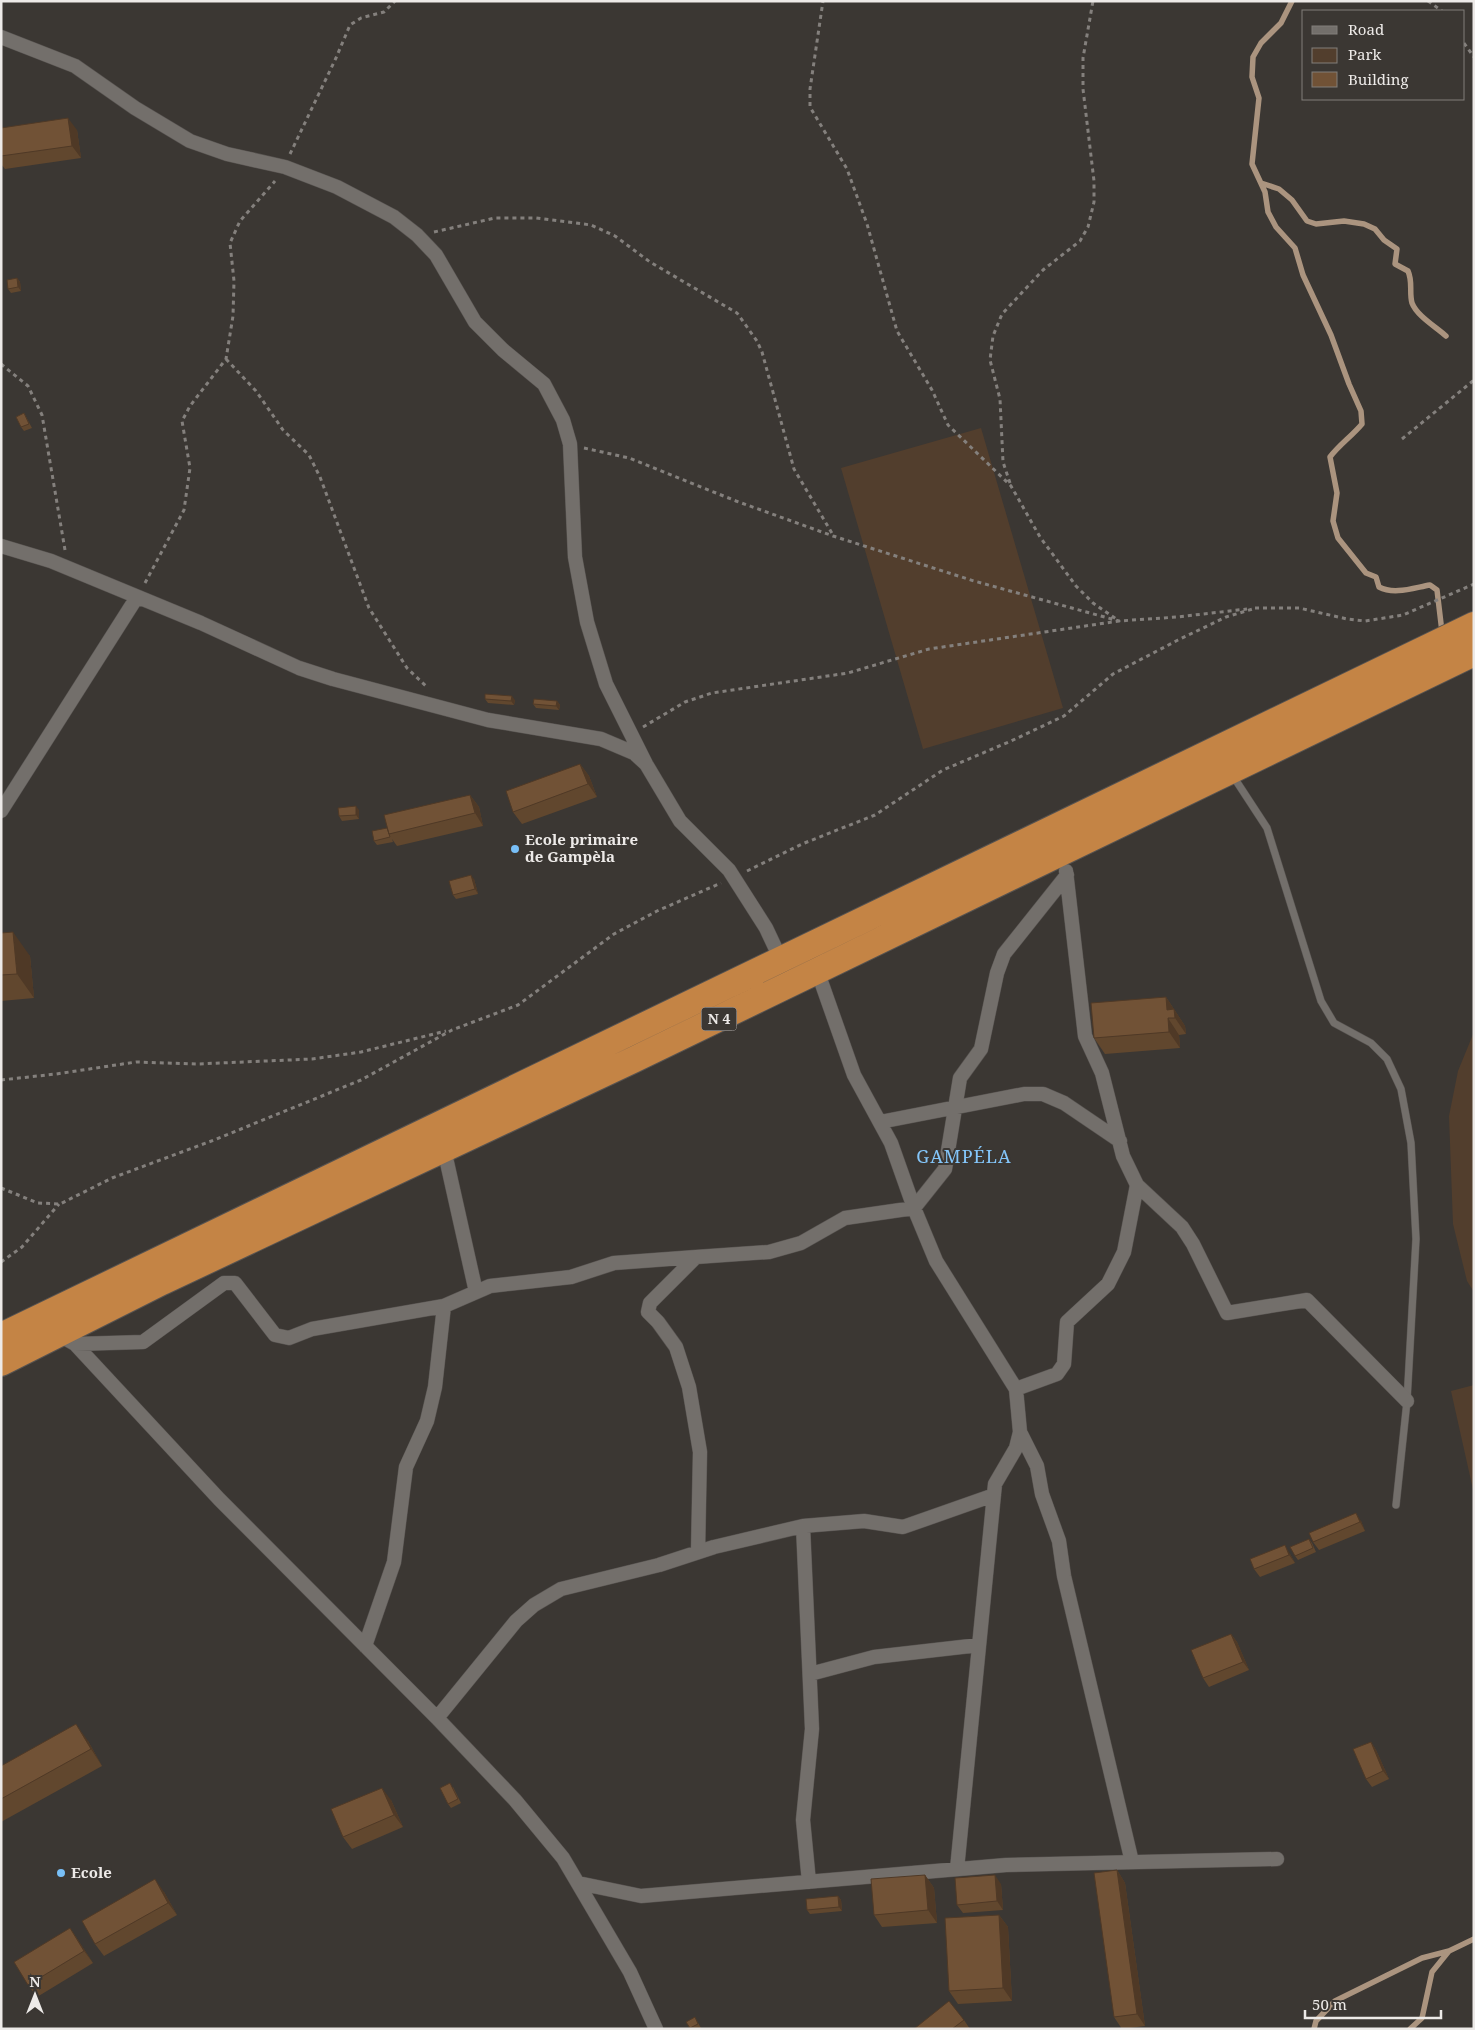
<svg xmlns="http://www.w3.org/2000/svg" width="1475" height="2030" font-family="'Noto Serif',serif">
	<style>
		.green { fill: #523e2d }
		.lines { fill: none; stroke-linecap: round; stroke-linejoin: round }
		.stream { stroke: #ab947f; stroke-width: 5.5 }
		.lane-casing { stroke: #575350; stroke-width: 8 }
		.street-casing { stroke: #575350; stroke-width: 15 }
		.highway-casing { stroke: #575350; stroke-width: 28 }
		.path { stroke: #84807d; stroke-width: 3; stroke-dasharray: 4 4; stroke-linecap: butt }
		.lane { stroke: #736f6b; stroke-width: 7 }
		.street { stroke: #736f6b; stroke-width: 14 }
		.highway { stroke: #c48445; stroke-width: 26 }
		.wall { fill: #61472e }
		.shaded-wall { fill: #4f3926 }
		.building { fill: #715236; stroke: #4f3926 }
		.poi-dot { fill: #78bff7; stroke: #3b3733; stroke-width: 2 }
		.labels { text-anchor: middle; stroke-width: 4; stroke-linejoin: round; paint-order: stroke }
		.shield { fill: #3b3733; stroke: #b8b4b2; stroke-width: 1 }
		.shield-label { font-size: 14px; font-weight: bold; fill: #edeae8 }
		.poi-label { font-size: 15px; font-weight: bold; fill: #edeae8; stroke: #3b3733; text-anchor: start }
		.quarter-label { font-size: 18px; letter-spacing: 1px; fill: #84c6fa; stroke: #3b3733 }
	</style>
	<rect width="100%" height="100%" fill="#3b3733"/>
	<path class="green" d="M981 428 1063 708 923 749 841 468Z
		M1474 1032V1292L1467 1281 1453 1224 1449 1116 1458 1071Z
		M1474 1385V1494L1451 1391Z"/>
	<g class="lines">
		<path class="stream" d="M1292 1 1281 23 1261 43 1253 57 1252 77 1259 98 1252 164 1265 192 1268 212 1276 227 1295 248 1303 275 1331 335 1349 384 1361 411 1362 424C1352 436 1339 445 1330 457L1337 493 1333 521 1338 538 1366 573 1376 577 1379 587C1394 595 1413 588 1430 585L1437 590 1442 632
			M1261 183 1279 189 1292 200 1307 221 1316 224 1344 221 1364 224 1375 229 1384 240 1397 249 1395 264 1408 271C1413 282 1409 292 1412 303 1417 316 1436 327 1446 336
			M1314 2029 1316 2021 1335 2001 1422 1958 1449 1951
			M1410 2029 1422 2018 1432 1972 1449 1951 1474 1939"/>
		<g class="lane-casing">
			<path id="lane" d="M1233 776 1267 828 1321 1001 1334 1023 1371 1043 1387 1059 1401 1089 1411 1143 1416 1239 1407 1401 1396 1505"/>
		</g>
		<g class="street-casing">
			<path id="street" d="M1 37 75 66 135 108 190 141 227 154 285 167 337 187 394 217 417 235 436 255 475 322 503 350 544 384 563 420 570 444 575 557 587 622 606 684 646 764
				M1 546 51 561 201 623 299 668 333 679 488 720 601 739 634 753 646 764 680 821 729 870 766 928 781 960
				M1 811 137 597
				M1066 871 1085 1036 1102 1073 1123 1156 1137 1185 1182 1227 1193 1244 1227 1313 1307 1300 1407 1401
				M817 970 854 1075 891 1143 914 1208 936 1261 1016 1389 1020 1432 1016 1448 995 1484 957 1869
				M880 1122 1024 1094H1043L1064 1103 1120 1141
				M444 1149 476 1292
				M59 1335 75 1344 219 1499 437 1718 515 1800 563 1858 630 1972 656 2029
				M75 1344 143 1342 224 1283H235L275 1335 289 1338 312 1329 444 1306 490 1286 571 1277 614 1263 696 1257
				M1016 1389 1057 1374 1064 1364 1067 1322 1108 1284 1124 1252 1137 1185
				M1020 1432 1037 1466 1042 1494 1059 1541 1064 1576 1132 1862
				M803 1526 812 1729 803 1820 809 1882
				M698 1552 700 1452 689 1387 676 1347 658 1322 648 1312 650 1303 696 1257 769 1252 801 1243 845 1218 914 1208 945 1169 960 1078 981 1049 997 973 1004 954 1067 875
				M365 1646 394 1562 406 1467 427 1421 435 1387 444 1306
				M810 1674 874 1657 979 1645
				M437 1718 516 1621 534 1605 561 1589 659 1565 714 1547 803 1526 864 1521 903 1527 994 1495
				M578 1883 641 1896 1006 1865 1277 1859"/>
		</g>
		<g class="highway-casing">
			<path id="highway" d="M1 1336 1474 625
				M1 1363 162 1282 633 1060 1474 653"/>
		</g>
		<path class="path" d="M1428 1 1442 11
			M1464 43 1474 57
			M290 154 336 58 350 25 361 18 384 12 395 1
			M434 232 495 218H536L591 225 615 236 650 262 737 313 757 341 762 352 794 469 833 535
			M226 359 256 391 283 430 309 455 320 477 369 608 407 668 427 687
			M1 364 28 386 42 415 65 550
			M1402 439 1474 380
			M584 448 629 458 736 501 833 536 974 581 1119 621 1177 617 1247 609
			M1010 483 1003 462 1000 399 990 360 993 336 1002 314 1043 270 1080 241 1088 227 1094 202V181L1083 89V58L1093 1
			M145 583 184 510 190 468 182 421 190 406 226 359 233 316 234 281 230 243 240 221 275 181
			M1255 608H1299L1347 619 1365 621 1403 615 1474 584
			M643 727 685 702 712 693 848 673 929 649 1119 621 1093 603 1076 586 1040 537 1011 486 948 425 932 390 897 331 867 224 847 169 810 107V89L823 1
			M747 871 802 844 875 815 943 770 1011 741 1064 716 1113 674 1178 640 1226 617 1256 608
			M1 1080 56 1074 136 1062 197 1064 312 1059 361 1052 446 1031
			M1 1188 38 1203 60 1204 112 1178 214 1140 361 1080 452 1030 518 1005 614 934 657 911 721 883
			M1 1262 22 1247 59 1204"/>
		<use href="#lane" class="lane"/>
		<use href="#street" class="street"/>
		<use href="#highway" class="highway"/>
	</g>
	<path class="wall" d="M1 128 77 130 81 158 5 169 1 164Z
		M17 278 20 282 21 291 11 293 8 289Z
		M24 413 32 428 24 431 21 427Z
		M485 699 515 700 514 705 488 703Z
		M557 701 560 705 559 710 536 708 533 704Z
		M580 764 589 776 597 797 522 824 513 812Z
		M470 795 479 807 483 826 397 846 392 839 393 842 377 845 374 841 387 828Z
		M359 810V819L342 821 339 816Z
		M474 879 478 894 456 899 453 895Z
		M1 933 30 956 34 998 1 1001Z
		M1166 997 1185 1026 1186 1034 1179 1035 1180 1048 1105 1054 1094 1038Z
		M1361 1521 1365 1531 1319 1550 1313 1542Z
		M1309 1539 1312 1543 1316 1552 1298 1560 1295 1556Z
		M1290 1554 1295 1563 1260 1577 1254 1569Z
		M1231 1634 1237 1642 1249 1670 1209 1687 1203 1678Z
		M88 1741 102 1766 1 1822V1766Z
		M1371 1742 1376 1750 1389 1779 1372 1787 1366 1779Z
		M453 1787 461 1803 451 1808 448 1804Z
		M391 1800 403 1827 352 1849 343 1837Z
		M1117 1870 1125 1883 1145 2026 1122 2029 1114 2017Z
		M925 1875 934 1888 937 1923 882 1927 874 1915Z
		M1001 1884 1003 1910 963 1913 957 1905Z
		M164 1892 177 1915 104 1956 95 1944Z
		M838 1896 841 1900 842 1911 810 1914 807 1910Z
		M999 1915 1008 1927 1012 2001 958 2004 949 1991Z
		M70 1928 93 1963 37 1997 28 1985Z
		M964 2020 970 2029H914Z
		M697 2021 701 2028 699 2029H690L686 2022Z"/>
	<path class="shaded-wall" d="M68 118 77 130 81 158 72 146Z
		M17 278 20 282 21 291 18 287Z
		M512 696 515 700 514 705 511 701Z
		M557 701 560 705 559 710 556 706Z
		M580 764 589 776 597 797 588 784Z
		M470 795 479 807 483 826 475 813Z
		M356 806 359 810V819L356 815Z
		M471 875 474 879 478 894 475 889Z
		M13 932 30 956 34 998 17 974Z
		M1166 997 1185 1026 1186 1034 1175 1018 1167 1010Z
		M1168 1018 1179 1035 1180 1048 1169 1032Z
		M1356 1513 1361 1521 1365 1531 1360 1522Z
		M1285 1545 1295 1563 1289 1555Z
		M1231 1634 1237 1642 1249 1670 1243 1662Z
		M76 1724 88 1741 102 1766 91 1749Z
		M1371 1742 1376 1750 1389 1779 1383 1771Z
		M382 1788 391 1800 403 1827 394 1815Z
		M1117 1870 1125 1883 1145 2026 1137 2014Z
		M925 1875 934 1888 937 1923 928 1910Z
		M995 1875 1001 1884 1003 1910 997 1901Z
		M155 1879 164 1892 177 1915 168 1903Z
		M838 1896 841 1900 842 1911 839 1907Z
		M999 1915 1008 1927 1012 2001 1003 1988Z
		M70 1928 78 1940 93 1963 84 1951Z"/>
	<path class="building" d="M68 118 72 146 1 156V128Z
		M17 278 18 287 8 289 7 280Z
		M24 413 29 424 21 427 16 417Z
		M485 694 512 696 511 701 485 699Z
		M534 699 557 701 556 706 533 704Z
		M580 764 588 784 513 812 506 791Z
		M470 795 475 813 389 834 384 815Z
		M356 806V815L339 816 338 808Z
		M387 828 390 837 374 841 372 831Z
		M471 875 475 889 453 895 449 881Z
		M13 932 17 974 1 975V933Z
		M1166 997 1167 1010 1174 1009 1175 1018H1168L1169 1032 1094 1038 1091 1003Z
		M1356 1513 1360 1522 1313 1542 1309 1533Z
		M1309 1539 1313 1548 1295 1556 1290 1547Z
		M1285 1545 1289 1555 1254 1569 1250 1559Z
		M1231 1634 1243 1662 1203 1678 1191 1650Z
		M76 1724 91 1749 1 1799V1766Z
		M1371 1742 1383 1771 1366 1779 1353 1749Z
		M450 1783 458 1799 448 1804 440 1788Z
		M382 1788 394 1815 343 1837 331 1809Z
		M1117 1870 1137 2014 1114 2017 1094 1873Z
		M925 1875 928 1910 874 1915 871 1879Z
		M995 1875 997 1901 957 1905 955 1878Z
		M155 1879 168 1903 95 1944 82 1921Z
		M838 1896 839 1907 807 1910 806 1899Z
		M999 1915 1003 1988 949 1991 945 1918Z
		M70 1928 84 1951 28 1985 14 1962Z
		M949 2001 964 2020 952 2029H914Z
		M695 2017 698 2024 690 2028 686 2022Z"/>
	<g class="poi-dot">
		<circle cx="515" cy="849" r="5"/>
		<circle cx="61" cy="1873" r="5"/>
	</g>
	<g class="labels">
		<rect class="shield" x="701.5" y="1007.5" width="35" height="23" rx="4"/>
		<g class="shield-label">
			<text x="719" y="1024">N 4</text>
		</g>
		<g class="poi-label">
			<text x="525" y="845">Ecole primaire<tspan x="525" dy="17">de Gampèla</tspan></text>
			<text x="71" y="1878">Ecole</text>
		</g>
		<g class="quarter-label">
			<text x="964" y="1163">GAMPÉLA</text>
		</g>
	</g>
	<rect width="1475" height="2030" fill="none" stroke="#edeae8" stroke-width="5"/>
	<rect x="1302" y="10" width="162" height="90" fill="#3b3733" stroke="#827f7b"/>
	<rect x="1312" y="26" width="25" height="8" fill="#736f6b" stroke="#827f7b"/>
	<text x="1348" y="35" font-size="15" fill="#edeae8">Road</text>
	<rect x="1312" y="48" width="25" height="15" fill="#523e2d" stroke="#827f7b"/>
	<text x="1348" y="60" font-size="15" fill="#edeae8">Park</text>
	<rect x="1312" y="72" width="25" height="15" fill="#715236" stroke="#827f7b"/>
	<text x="1348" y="85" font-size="15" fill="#edeae8">Building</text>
	<g transform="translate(35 1995)" stroke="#3b3733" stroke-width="4" paint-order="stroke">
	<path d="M0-4L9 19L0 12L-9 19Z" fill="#edeae8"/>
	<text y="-8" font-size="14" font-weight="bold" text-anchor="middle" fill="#edeae8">N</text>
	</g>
	<path d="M1305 2010v8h136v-8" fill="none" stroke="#edeae8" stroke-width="2.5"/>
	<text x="1312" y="2010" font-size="15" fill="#edeae8" stroke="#3b3733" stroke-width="4" paint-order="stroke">50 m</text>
</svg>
